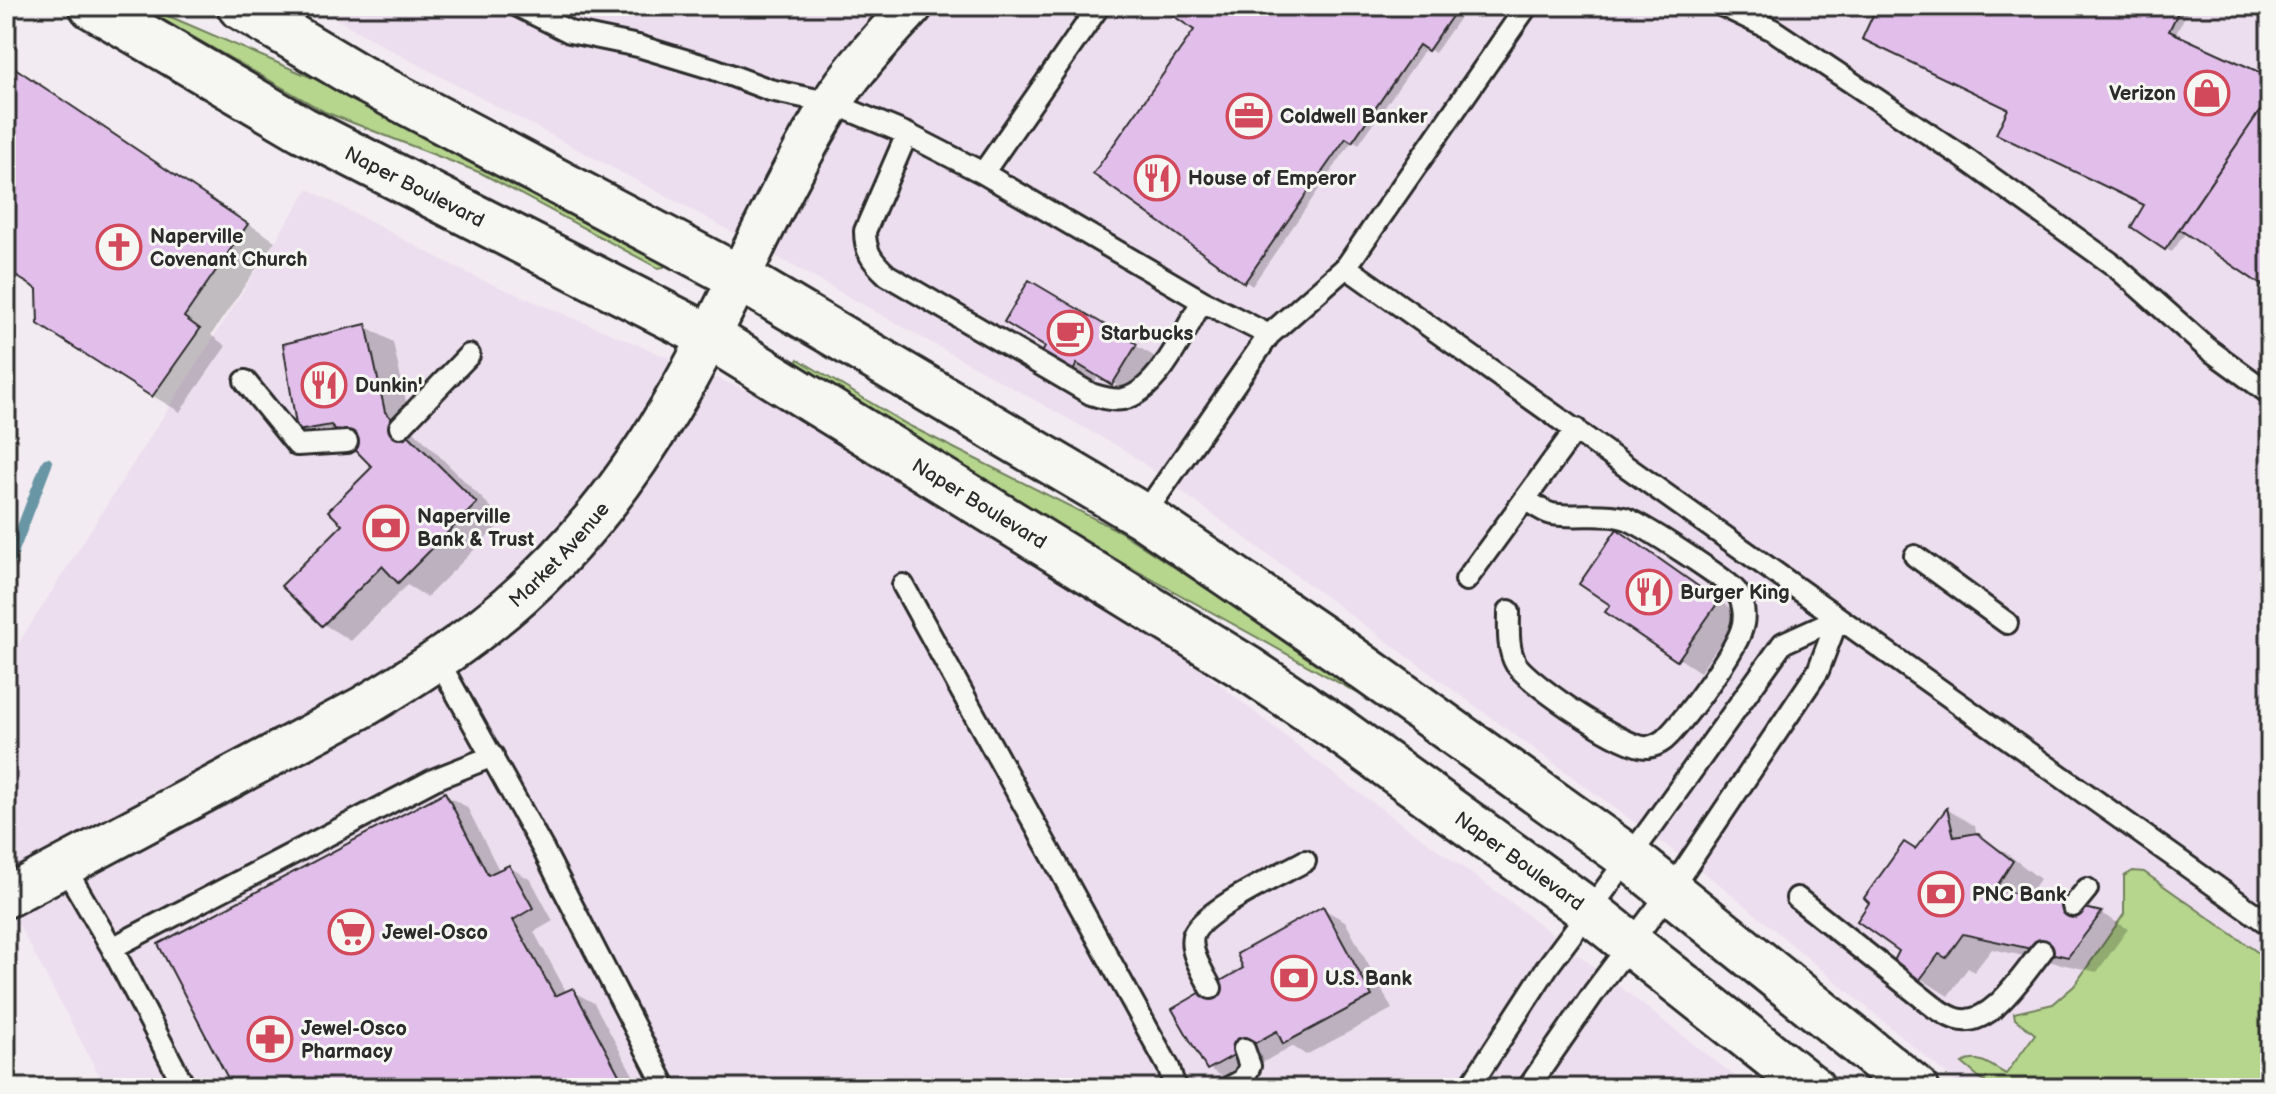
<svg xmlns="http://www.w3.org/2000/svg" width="2276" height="1094" font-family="'Balsamiq Sans',sans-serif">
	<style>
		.built { fill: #eddeef }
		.green { fill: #b6d58d; stroke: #70805c; stroke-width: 2 }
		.shadow { fill: #0003 }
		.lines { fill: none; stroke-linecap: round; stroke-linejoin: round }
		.stream { stroke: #6996a4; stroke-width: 11 }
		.building { fill: #e2bfeb; stroke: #2b2b2b; stroke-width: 2 }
		.service-casing { stroke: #2b2b2b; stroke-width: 26 }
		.minor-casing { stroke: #2b2b2b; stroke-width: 46 }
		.secondary-casing { stroke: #2b2b2b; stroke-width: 50 }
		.service { stroke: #f6f6f2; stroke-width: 20 }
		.minor { stroke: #f6f6f2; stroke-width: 40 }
		.secondary { stroke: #f6f6f2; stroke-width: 44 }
		.labels { text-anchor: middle; stroke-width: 6; stroke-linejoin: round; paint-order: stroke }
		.poi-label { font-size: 20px; font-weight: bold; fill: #2b2b2b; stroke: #f6f6f2; text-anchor: start }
		.street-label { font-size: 20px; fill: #2b2b2b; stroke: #f6f6f2 }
	</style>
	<rect width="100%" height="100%" fill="#f2ebf1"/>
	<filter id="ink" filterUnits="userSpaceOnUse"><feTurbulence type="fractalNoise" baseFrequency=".0125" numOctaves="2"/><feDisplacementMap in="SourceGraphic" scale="16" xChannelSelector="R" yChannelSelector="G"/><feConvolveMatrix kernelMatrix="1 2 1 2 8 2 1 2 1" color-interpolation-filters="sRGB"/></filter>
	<g filter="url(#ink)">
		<path class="built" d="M314 6H2270V1088H1963L1723 887 1126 451 705 217 385 47Z
			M308 189 475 277 758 395 1177 651 1340 779 1512 903 1750 1088H106L6 901V663Z"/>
		<path class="green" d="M139 6H153L171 17 359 98 665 262 664 267 658 268 481 173 325 112Z
			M798 359 908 425 1119 531 1363 691 1361 695 1083 541 796 363Z
			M2133 871 2144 872 2270 961V1088H1992L1962 1063C1979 1054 1991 1066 2006 1074L2035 1034 2015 1019 2014 1013 2053 1004 2074 986 2124 914V876Z"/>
		<path class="shadow" d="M1163 6H1468L1435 53 1426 48 1359 144 1353 140 1252 286 1096 174 1197 30Z
			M1858 6H2190L2175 36 2270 79V289L2187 231 2172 252 2166 249 2146 205 1876 15Z
			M6 65 275 241 211 335 226 346 180 412 153 396 39 288 6 267Z
			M1030 283 1157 358 1135 396 1099 375 1095 382 1044 352 1048 346Z
			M365 326 393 342 412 429 504 520 427 597 407 585 351 641 323 624 345 525 375 467 350 442 327 446 299 429Z
			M1618 532 1740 615 1700 672 1608 612 1613 605Z
			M445 795 467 807 500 872 509 867 531 880 553 921 534 932 567 993 572 991 594 1003 640 1088H236Z
			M1948 810 1975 826 1977 836 2005 852 2040 879 2027 898 2101 913 2128 929 2097 972 1992 949 1974 972 1968 968 1948 996 1895 962 1901 950 1916 851Z
			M1323 909 1345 921 1392 1009 1306 1055 1292 1046 1230 1081 1208 1068 1246 969Z"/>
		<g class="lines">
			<path class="stream" d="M6 570 47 463
				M6 1069 15 1088"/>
		</g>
		<path class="building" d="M1159 6H1459L1428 51 1419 45 1352 142 1346 138 1244 283 1093 174 1194 30Z
			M1854 6H2181L2169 31 2270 77V96L2165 250 2131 227 2144 205 1996 134 2008 109 1862 39 1873 15Z
			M6 62 248 224 184 317 200 329 152 397 38 324 37 289 6 270Z
			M2270 96V291L2179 229Z
			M1029 280 1137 344 1112 385 1077 364 1073 371 1042 353 1045 347 1004 322Z
			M366 324 385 412 477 503 398 583 382 566 322 626 281 586 342 525 328 511 372 467 331 425 297 431 283 344Z
			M1617 529 1719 601 1677 661 1605 612 1610 605 1579 584Z
			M445 792 488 875 509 865 533 908 513 920 555 996 573 988 626 1088H233L158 944Z
			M1947 808 1954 837 1977 833 2013 861 1995 889 2102 912 2068 957 1963 934 1946 958 1939 954 1919 981 1893 963 1899 951 1857 921 1869 903 1864 898 1904 842 1915 849Z
			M1323 906 1372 996 1283 1044 1277 1031 1207 1070 1172 1009 1243 968 1237 954Z"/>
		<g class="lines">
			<g class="service-casing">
				<path id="service" d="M518 6 570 32 638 46 714 69 770 90 832 103 907 134 983 173 1202 301 1269 335
					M1723 6 1773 30 1960 155 2115 266 2207 348 2270 394
					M907 134 865 231C865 252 872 261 887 275L1091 394C1101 397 1112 401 1123 399 1158 392 1185 330 1202 301
					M983 173 1099 6
					M1346 267 2270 925
					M245 381 297 445 347 442
					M400 427 469 355
					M1143 516 1269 335 1346 267 1527 6
					M1915 556 2007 623
					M1466 580 1576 429
					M903 585 1169 1068 1175 1088
					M1509 611C1509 628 1507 649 1516 664 1529 684 1626 750 1648 747 1654 746 1660 743 1664 740 1682 724 1733 654 1741 631 1746 618 1744 602 1736 591 1728 580 1639 522 1624 518 1601 512 1575 518 1552 514 1543 512 1533 504 1525 499
					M438 660 543 849 666 1088
					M64 866 112 948 185 1088
					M1797 898 1934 1007C1941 1011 1949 1017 1957 1019 1990 1029 2024 973 2042 951
					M2073 906 2087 889
					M112 948 435 779 493 756
					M1211 988C1204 974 1189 952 1193 936 1200 911 1282 874 1305 861
					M1228 1088 1243 1080 1250 1066 1244 1049
					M1469 1088 1548 966 1653 825 1783 643 1838 618
					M1528 1088 1595 991 1670 891 1818 671 1838 618"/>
			</g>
			<g class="minor-casing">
				<g id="minor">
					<path id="s1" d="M6 897 363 707C405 682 446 656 484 626 559 568 621 491 669 410 728 311 770 203 831 104 853 69 884 37 912 6"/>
				</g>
			</g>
			<g class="secondary-casing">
				<g id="secondary">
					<path id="s2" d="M92 6 302 129 710 337 1248 669 1336 728 1589 911 1812 1088"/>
					<path d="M240 6 359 77 738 277 1143 516 1343 653 1628 857 1915 1088"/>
				</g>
			</g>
			<use href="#service" class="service"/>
			<use href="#minor" class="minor"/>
			<use href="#secondary" class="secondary"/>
		</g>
	</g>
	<defs>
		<g id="shop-ring" transform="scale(2.3)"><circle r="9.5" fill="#f6f6f2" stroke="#d1495b" stroke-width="1.5"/><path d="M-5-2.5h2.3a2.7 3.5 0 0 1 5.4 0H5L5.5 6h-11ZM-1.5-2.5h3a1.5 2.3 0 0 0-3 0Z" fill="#d1495b"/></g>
		<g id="office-ring" transform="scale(2.3)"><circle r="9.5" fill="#f6f6f2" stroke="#d1495b" stroke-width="1.5"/><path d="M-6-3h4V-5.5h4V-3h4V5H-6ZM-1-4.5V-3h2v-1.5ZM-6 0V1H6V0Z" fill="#d1495b"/></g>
		<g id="restaurant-ring" transform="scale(2.3)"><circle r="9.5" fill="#f6f6f2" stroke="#d1495b" stroke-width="1.5"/><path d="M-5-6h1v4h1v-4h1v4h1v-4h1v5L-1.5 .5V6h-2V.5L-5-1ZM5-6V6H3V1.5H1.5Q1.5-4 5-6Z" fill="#d1495b"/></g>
		<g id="church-ring" transform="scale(2.3)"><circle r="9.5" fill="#f6f6f2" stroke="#d1495b" stroke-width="1.5"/><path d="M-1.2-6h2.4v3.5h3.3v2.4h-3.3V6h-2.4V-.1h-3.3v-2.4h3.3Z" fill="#d1495b"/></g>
		<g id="cafe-ring" transform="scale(2.3)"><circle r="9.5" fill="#f6f6f2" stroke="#d1495b" stroke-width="1.5"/><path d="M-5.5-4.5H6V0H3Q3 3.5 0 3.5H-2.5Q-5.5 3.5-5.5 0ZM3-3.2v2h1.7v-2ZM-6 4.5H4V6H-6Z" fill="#d1495b"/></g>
		<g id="bank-ring" transform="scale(2.3)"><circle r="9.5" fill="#f6f6f2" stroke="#d1495b" stroke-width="1.5"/><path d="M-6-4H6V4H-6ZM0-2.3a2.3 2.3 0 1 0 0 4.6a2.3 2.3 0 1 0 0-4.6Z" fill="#d1495b"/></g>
		<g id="supermarket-ring" transform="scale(2.3)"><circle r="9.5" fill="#f6f6f2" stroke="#d1495b" stroke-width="1.5"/><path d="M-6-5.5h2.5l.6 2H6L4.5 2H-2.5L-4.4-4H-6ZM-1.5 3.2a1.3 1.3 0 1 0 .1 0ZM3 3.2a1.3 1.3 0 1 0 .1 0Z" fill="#d1495b"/></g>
		<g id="pharmacy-ring" transform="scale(2.3)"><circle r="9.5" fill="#f6f6f2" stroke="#d1495b" stroke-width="1.5"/><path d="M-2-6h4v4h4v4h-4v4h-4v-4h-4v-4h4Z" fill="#d1495b"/></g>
	</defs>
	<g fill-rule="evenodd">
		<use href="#shop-ring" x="2207" y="93"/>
		<use href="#office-ring" x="1249" y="116"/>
		<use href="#restaurant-ring" x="1157" y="178"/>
		<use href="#church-ring" x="119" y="247"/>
		<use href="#cafe-ring" x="1070" y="333"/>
		<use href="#restaurant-ring" x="324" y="385"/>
		<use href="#bank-ring" x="386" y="528"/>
		<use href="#restaurant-ring" x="1649" y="592"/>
		<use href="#bank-ring" x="1941" y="894"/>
		<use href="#supermarket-ring" x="351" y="932"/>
		<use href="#bank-ring" x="1294" y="978"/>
		<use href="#pharmacy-ring" x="270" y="1039"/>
	</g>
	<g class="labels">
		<g class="poi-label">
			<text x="2176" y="100" text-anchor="end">Verizon</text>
			<text x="1280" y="123">Coldwell Banker</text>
			<text x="1188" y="185">House of Emperor</text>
			<text x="150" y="243">Naperville<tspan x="150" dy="23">Covenant Church</tspan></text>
			<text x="1101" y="340">Starbucks</text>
			<text x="355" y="392">Dunkin'</text>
			<text x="417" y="523">Naperville<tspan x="417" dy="23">Bank &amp; Trust</tspan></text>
			<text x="1680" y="599">Burger King</text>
			<text x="1972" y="901">PNC Bank</text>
			<text x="382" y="939">Jewel-Osco</text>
			<text x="1325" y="985">U.S. Bank</text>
			<text x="301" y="1035">Jewel-Osco<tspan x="301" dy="23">Pharmacy</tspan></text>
		</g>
		<g class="street-label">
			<text dy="7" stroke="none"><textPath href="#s2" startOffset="370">Naper Boulevard</textPath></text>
			<text dy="7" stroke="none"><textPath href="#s2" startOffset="1018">Naper Boulevard</textPath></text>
			<text dy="7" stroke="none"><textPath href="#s1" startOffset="654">Market Avenue</textPath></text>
			<text dy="7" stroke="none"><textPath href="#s2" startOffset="1666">Naper Boulevard</textPath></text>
		</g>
	</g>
	<rect width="2276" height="1094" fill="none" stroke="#f6f6f2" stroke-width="32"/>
	<rect x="16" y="16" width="2244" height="1062" fill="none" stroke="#2b2b2b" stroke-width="3" filter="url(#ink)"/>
</svg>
